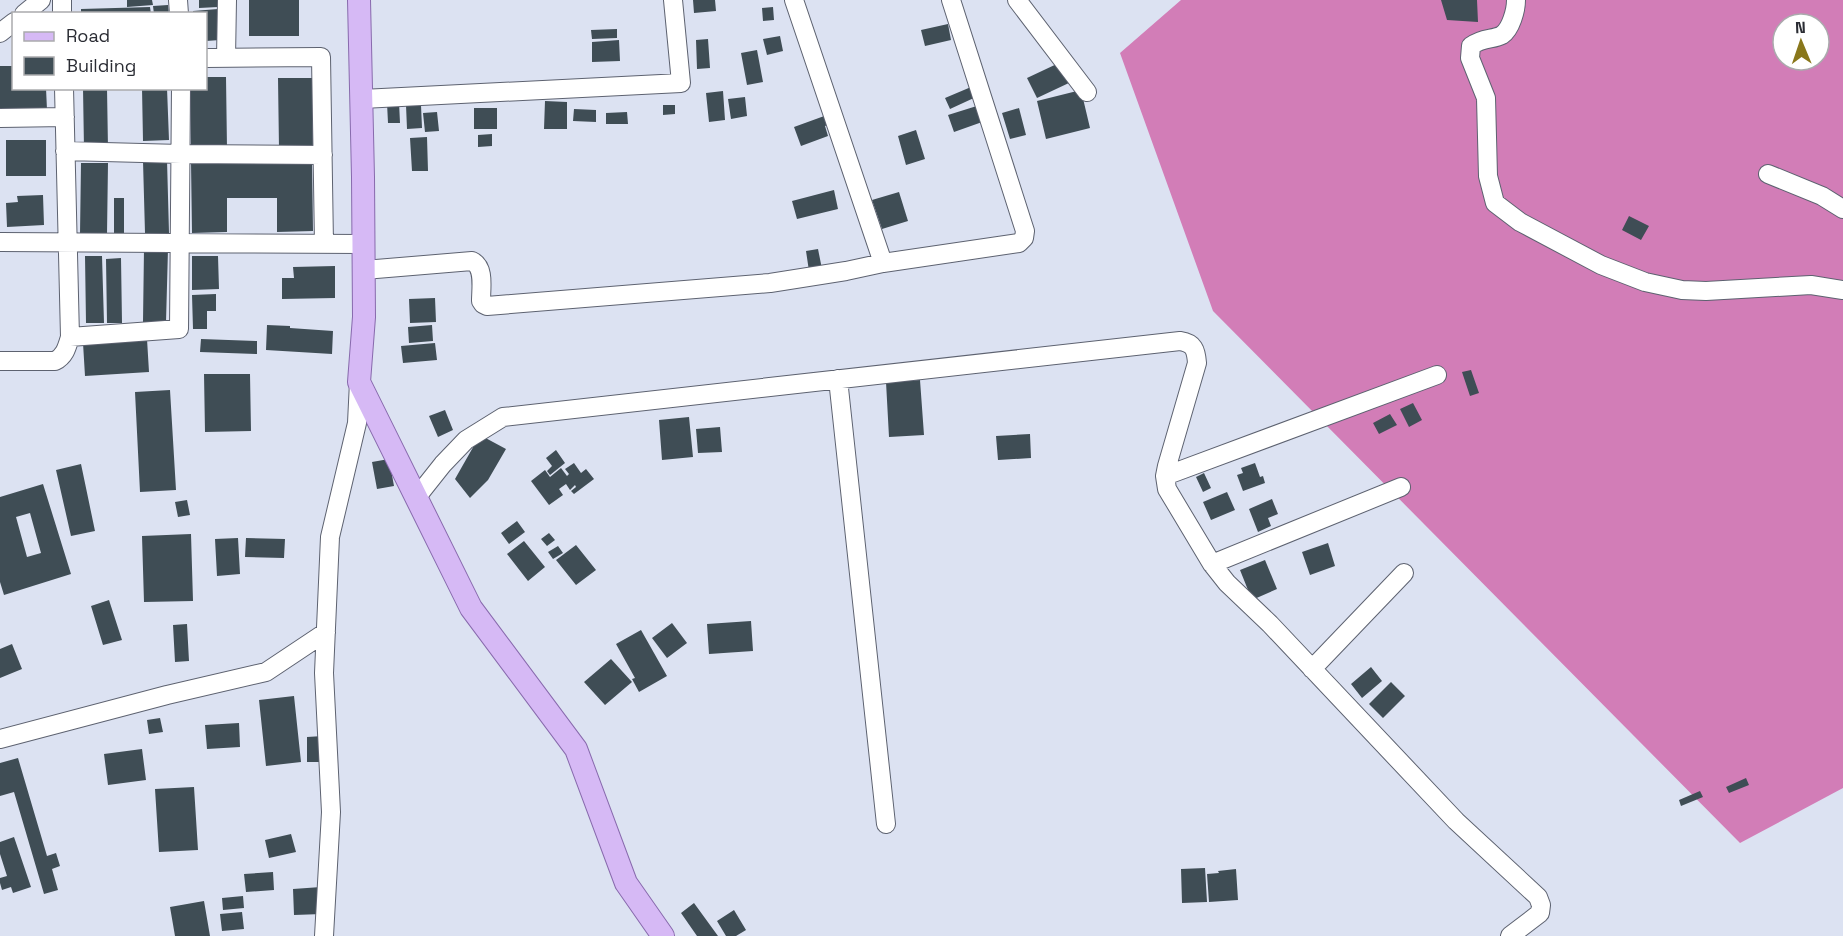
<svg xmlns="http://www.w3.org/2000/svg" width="1843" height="936" font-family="'Space Grotesk',sans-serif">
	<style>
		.forest { fill: #d27db7; fill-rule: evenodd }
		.building { fill: #3f4d55; fill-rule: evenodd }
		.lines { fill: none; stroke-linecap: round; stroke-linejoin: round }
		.minor-casing { stroke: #5d6270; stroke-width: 20 }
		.major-casing { stroke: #886aad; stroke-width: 24 }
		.minor { stroke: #fff; stroke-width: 18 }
		.major { stroke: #d6b9f5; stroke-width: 22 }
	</style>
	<rect width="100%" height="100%" fill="#dce2f2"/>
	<path class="forest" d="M1181 0H1843V788L1740 843 1213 311 1120 53ZM1783 24H1819V60H1783Z"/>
	<path class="building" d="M127 0H152L153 5 127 7Z
		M199 0H217L218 7 199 8Z
		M249 0H299V36H249Z
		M693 0H715L716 11 694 13Z
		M1441 0H1477L1478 22 1447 20Z
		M168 5 169 14H154L153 6Z
		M150 7 151 14H81V9Z
		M773 7 774 20 763 21 762 8Z
		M218 9 220 40 206 41V14H193V11Z
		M948 24 951 40 925 46 921 30Z
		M617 29V38L592 39 591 30Z
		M780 36 783 51 767 55 763 39Z
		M708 39 710 68 697 69 696 40Z
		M619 40 620 61 592 62V42Z
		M757 50 763 82 747 85 741 53Z
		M1061 62 1071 82 1037 98 1027 78Z
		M0 66H14V88H46L47 110 0 111Z
		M206 77H226L227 149H191L190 88H206Z
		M278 78H312L313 149H279Z
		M971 87 976 97 950 109 945 98Z
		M83 88H107L108 149H84Z
		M142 88H167L169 140 143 141Z
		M1081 90 1090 128 1046 139 1037 101Z
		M723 91 725 120 709 122 706 93Z
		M745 97 747 116 731 119 728 99Z
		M545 101 567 102V129H544Z
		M399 102 400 123H388L387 103Z
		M406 105H421L422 128 407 129Z
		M663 105H675V114L663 115Z
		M980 105 985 121 954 132 948 115Z
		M474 108H497V129H474Z
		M1019 108 1026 135 1010 139 1002 113Z
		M574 109 596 110V122L573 121Z
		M437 112 439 131 425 132 423 113Z
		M627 112 628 124H606V113Z
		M827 115 830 124 825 126 828 136 801 146 794 127Z
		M916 130 925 159 906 165 898 136Z
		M492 134V146L478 147V135Z
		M427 137 428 171H412L410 138Z
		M6 140H46V176H6Z
		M167 160 169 233H145L143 161Z
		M312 161 313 231 277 232V198H227V232L192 233 191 162Z
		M81 163H108L107 234H80Z
		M834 190 838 209 797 219 792 201Z
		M899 192 908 221 882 229 872 200Z
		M43 195 44 225 7 227 6 203 18 202 17 196Z
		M114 198H124V233H114Z
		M1629 216 1649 226 1641 240 1622 230Z
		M144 249H168L166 322H143Z
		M818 249 822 269 809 271 806 251Z
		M85 256H102L104 323H86Z
		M192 256H218L219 289 192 290Z
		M121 258 122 323H107L106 259Z
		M335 266V298L282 299V278H294L293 267Z
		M216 294V311H207V329H193L192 295Z
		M435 298 436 322 410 323 409 299Z
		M267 325 290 326V328L333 331 332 354 266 350Z
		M432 325 433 341 409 343 408 327Z
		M147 339 149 372 85 376 83 343Z
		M201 339 257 341V354L200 352Z
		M435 343 437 360 403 363 401 346Z
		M1471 370 1479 393 1470 396 1462 372Z
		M204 374H250L251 431 205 432Z
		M920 380 924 435 889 437 886 382Z
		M170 390 176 490 140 492 135 392Z
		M1413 403 1422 420 1409 427 1400 409Z
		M445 410 453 430 438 437 429 416Z
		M1390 414 1397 425 1379 434 1373 423Z
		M689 417 693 457 662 460 659 420Z
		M720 427 722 452 698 453 696 429Z
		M1030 434 1031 458 998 460 996 436Z
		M480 435 506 449 488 480 470 498 455 479Z
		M556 450 565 463 550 475 547 471 552 466 546 458Z
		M389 459 394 486 377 489 372 462Z
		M574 463 581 473 586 469 594 479 574 494 571 491 576 487 575 485 570 490 566 484 559 489 563 495 549 505 531 481 545 470 550 477 561 468 567 476 569 474 565 469Z
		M1255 463 1260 477 1263 476 1265 483 1243 491 1237 475 1243 473 1241 468Z
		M81 464 95 531 71 536 56 470Z
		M1204 473 1211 488 1203 492 1196 477Z
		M43 484 71 574 4 595 0 582V497ZM30 513 41 553 27 557 16 517Z
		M1227 492 1235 510 1211 520 1203 502Z
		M1272 499 1278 514 1268 518 1271 526 1258 532 1249 509Z
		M187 500 190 515 178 517 175 502Z
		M517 521 525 532 509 544 501 533Z
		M549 533 555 540 547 546 541 539Z
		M191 534 193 601 144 602 142 536Z
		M238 538 240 574 217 576 215 539Z
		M246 538 285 539 284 558 245 557Z
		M524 541 545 567 528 581 507 554Z
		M1328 543 1335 566 1310 575 1302 552Z
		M576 545 596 570 576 585 556 560Z
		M558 546 563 553 553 559 548 552Z
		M1265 560 1277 589 1252 600 1240 570Z
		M109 600 122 640 103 645 91 606Z
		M751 621 753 651 709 654 707 624Z
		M672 623 687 643 667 658 652 638Z
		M187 624 189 661 175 662 173 625Z
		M641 630 667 676 639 692 632 679 635 678 616 644Z
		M12 644 22 669 0 678V649Z
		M611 659 632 682 605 705 584 682Z
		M1371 667 1382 681 1362 698 1351 684Z
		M1391 682 1405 696 1383 718 1369 704Z
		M294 696 301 762 266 766 259 700Z
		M160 718 163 732 149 734 147 720Z
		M239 723 240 747 207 749 205 725Z
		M323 736 324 762H307V737Z
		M142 749 146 780 108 785 104 754Z
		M18 758 47 856 56 853 60 866 52 869 58 890 44 894 14 792 0 796V763Z
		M1746 778 1749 785 1729 793 1726 787Z
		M194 787 198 850 159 852 155 789Z
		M1700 791 1703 797 1681 806 1679 800Z
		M291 834 296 852 269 858 265 840Z
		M14 837 31 887 13 893 11 887 2 890 0 883V878L7 876 0 854V842Z
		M1205 868 1207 902 1182 903 1181 869Z
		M1236 869 1238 900 1209 902 1207 874 1219 873 1218 871Z
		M273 872 274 890 246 892 244 874Z
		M321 887 322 914 294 915 293 889Z
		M243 896 244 908 223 910 222 898Z
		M204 901 210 936H175L170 907Z
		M694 903 718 936H697L681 913Z
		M734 910 746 930 736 936H726L717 921Z
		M242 912 244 929 222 931 220 914Z"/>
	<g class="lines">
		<g class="minor-casing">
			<path id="minor" d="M62 0V14
				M178 0 179 14
				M794 0 883 263
				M1017 0 1087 92
				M1516 0C1516 10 1511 29 1502 35 1493 40 1483 37 1471 46L1470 58 1486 98 1488 176 1495 203 1520 222 1601 265 1645 282 1682 290 1706 291 1811 285 1843 290
				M24 14 41 0
				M0 33 14 22
				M206 58 321 57 324 244
				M226 58 227 0
				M64 88 70 337 179 329 181 88
				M362 99 681 83 673 0
				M0 118 65 117
				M65 151 181 154 323 155
				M1768 174 1822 196 1843 209
				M0 242 364 244
				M364 270 472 261C485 267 481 288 481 301L483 304 487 306 770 283 846 271 883 263 1019 243 1024 238 1025 231 951 0
				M0 361H55C65 356 67 347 70 337
				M838 379 886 824
				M1165 476 1437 375
				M416 498 443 464 466 440 503 417 1180 341C1194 343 1196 350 1197 363L1167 466 1165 476 1167 489 1212 564 1227 583 1270 624 1456 821 1538 897 1541 905 1540 913 1510 936
				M1212 564 1401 487
				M1312 669 1404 573
				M0 739 167 695 266 672 326 632
				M324 936 331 812 324 673 330 537 357 423 359 382"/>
		</g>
		<g class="major-casing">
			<path id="major" d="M359 0 363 177 364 317 359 382 471 608 576 749 626 883 663 936"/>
		</g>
		<use href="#minor" class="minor"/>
		<use href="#major" class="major"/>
	</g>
	<rect x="12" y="12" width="195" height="78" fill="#ffffff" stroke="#aaabad" stroke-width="1.5"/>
	<rect x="24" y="32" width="30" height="9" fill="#d6b9f5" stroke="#aaabad" stroke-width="1.5"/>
	<text x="66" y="42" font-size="18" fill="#2a2c33">Road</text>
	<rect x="24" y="57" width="30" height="18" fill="#3f4d55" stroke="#aaabad" stroke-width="1.5"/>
	<text x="66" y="72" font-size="18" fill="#2a2c33">Building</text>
	<g transform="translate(1801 42) rotate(358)"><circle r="28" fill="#ffffff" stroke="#aaabad" stroke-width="1.5"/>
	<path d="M0-4.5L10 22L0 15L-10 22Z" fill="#89771b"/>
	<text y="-9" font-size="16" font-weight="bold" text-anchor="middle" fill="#2a2c33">N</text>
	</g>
</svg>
